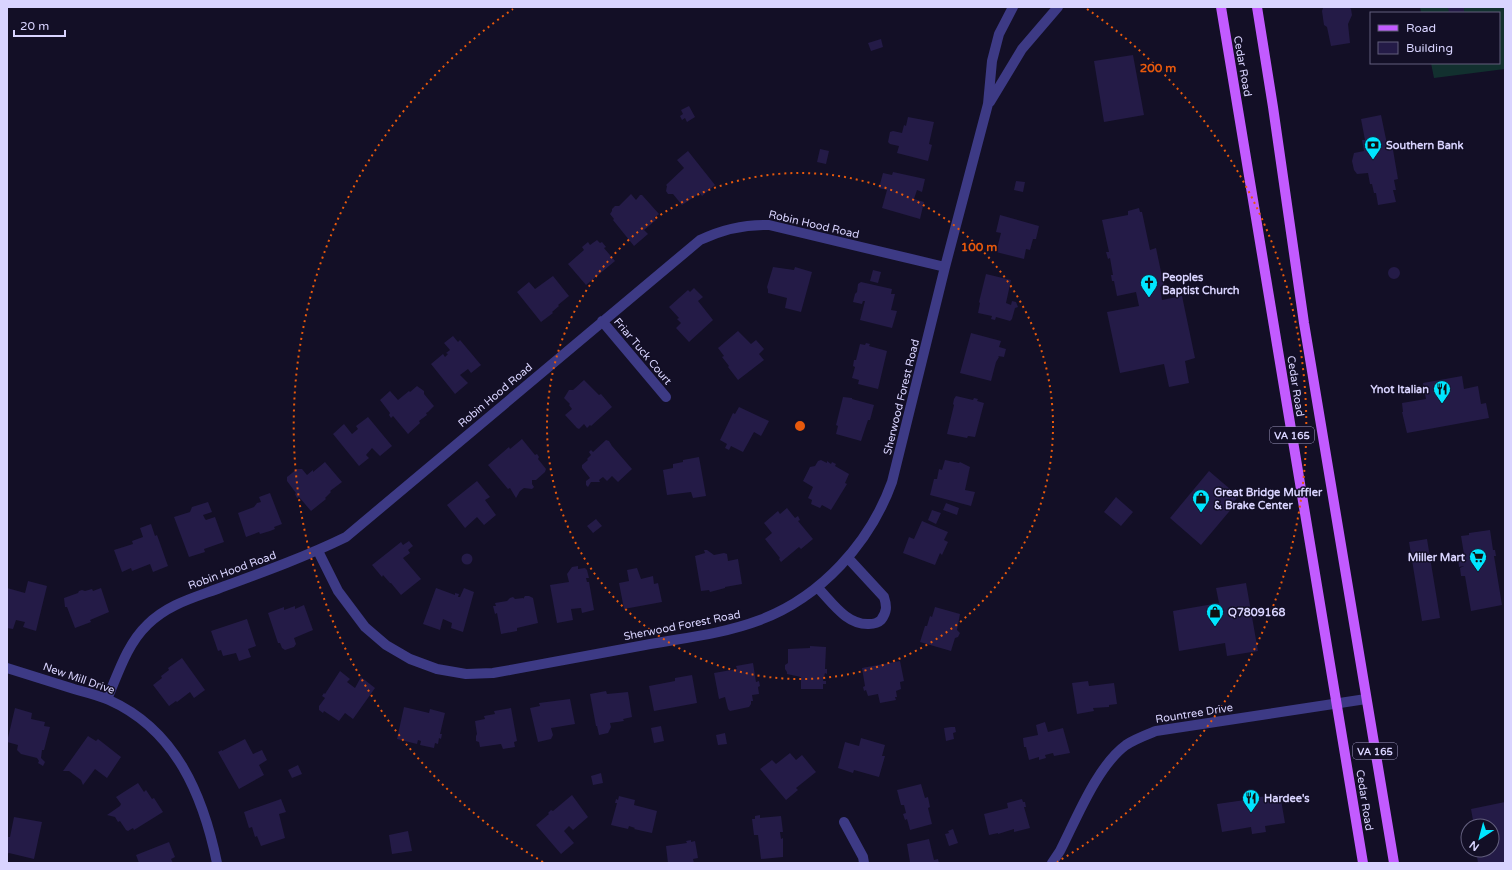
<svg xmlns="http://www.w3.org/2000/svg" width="1512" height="870" font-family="'Varela Round',sans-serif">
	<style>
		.green { fill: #12302f }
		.building { fill: #241b47 }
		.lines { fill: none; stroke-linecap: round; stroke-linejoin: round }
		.minor { stroke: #3d3a85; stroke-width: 10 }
		.major { stroke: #c25bff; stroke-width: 10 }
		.ring { fill: none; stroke: #e8590c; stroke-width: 2; stroke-dasharray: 2 4 }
		.labels { text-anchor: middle; stroke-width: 3; stroke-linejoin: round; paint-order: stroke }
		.shield { fill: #130f26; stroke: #9e99be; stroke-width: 1 }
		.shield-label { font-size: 10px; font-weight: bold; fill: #d9d4ff }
		.street-label { font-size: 11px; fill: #d9d4ff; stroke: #130f26 }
		.poi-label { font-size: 11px; font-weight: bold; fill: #d9d4ff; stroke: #130f26; text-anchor: start }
		.centre { fill: #e8590c; stroke: #130f26; stroke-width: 2 }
		.ring-label { font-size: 12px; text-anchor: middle; font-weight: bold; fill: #e8590c; stroke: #130f26; stroke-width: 3; stroke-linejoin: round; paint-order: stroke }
	</style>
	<rect width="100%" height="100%" fill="#130f26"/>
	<path class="green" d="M1420 7H1505V69L1434 78 1431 63H1499V13H1421Z"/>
	<path class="building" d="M1331 7H1349L1351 9 1352 15 1348 24 1350 43 1331 46 1327 27 1324 25 1322 11 1323 8Z
		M1448 7H1464V13H1449Z
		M881 39 883 47 871 51 868 43Z
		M1133 55 1144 115 1104 122 1094 61Z
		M689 106 695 117 687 122 685 118 682 120 680 116 683 114 681 110Z
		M1381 115 1387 144H1392L1398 179 1394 180 1396 190H1393L1396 202 1378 205 1376 193H1374L1372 184H1370L1368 173 1357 174 1354 170 1352 161 1354 153 1364 151 1362 140H1365L1361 119Z
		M908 117 934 122 929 144 932 145 928 161 897 153 899 146 890 144 888 142 890 132 893 131 902 133 904 125 906 126Z
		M820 149 829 151 826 164 817 162Z
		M688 151 715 185 702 196 700 193 682 205 673 194H668L666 191 667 186 666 185 684 168 677 160Z
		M893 172 925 179 922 192 917 190 914 199 924 202 920 219 882 208 887 190 879 188 883 173 892 175Z
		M1016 181 1025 182 1023 192 1014 190Z
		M631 194 636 200 640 195H642L659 214 654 218 656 220 644 230 648 234 634 246 613 220 614 219 610 214 612 211V209L615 206H619Z
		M1139 208 1140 212H1142L1150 250 1156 248 1164 286 1160 287 1162 300 1182 296 1195 358 1185 361 1189 383 1169 387 1164 364 1120 373 1107 312 1139 306 1136 292 1117 296 1114 281H1112L1111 275H1113L1110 258 1108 259 1106 252H1109L1102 220 1128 215V211Z
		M1000 215 1039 226 1036 239H1033L1030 250 1026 249 1024 259 996 252 1001 233 996 232Z
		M597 240 600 243 602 242 606 247 604 248 615 261 586 285 568 264 584 250 582 247 588 242 590 245Z
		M1388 273a6 6 0 1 1 12 0a6 6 0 1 1-12 0Z
		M773 267 794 270 795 267 812 272 801 312 785 308 787 298 768 293V290L767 287Z
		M873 270 881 272 878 283 870 281Z
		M986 274 1011 280 1006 303 1011 305 1012 301 1016 302 1018 307 1015 308 1012 319 1010 321 996 317 995 320 991 319 992 316 978 313 980 303 979 302Z
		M553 276 569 296 558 305 559 306 552 312 553 313 541 322 517 292 529 282 535 289Z
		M861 282 892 289 891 294H895L891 310 897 311 892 328 860 320 865 301H863L862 304 853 302 855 294 857 292 858 284Z
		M694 288 703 297 698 301 713 320 689 342 676 328 681 323 677 319 679 318 669 307 688 290 690 292Z
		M738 331 751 344 756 340 764 349 759 354 764 360 738 380 728 367 729 366 722 357 724 356 718 348Z
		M971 333 1001 341 999 347 1006 349 1004 357 998 356 999 357 996 362 991 381 960 373Z
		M453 336 458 342 460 340 481 365 471 373 468 369 460 375 468 383 455 394 431 364 443 354 445 357 448 354 446 353 450 350 444 343Z
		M866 343 870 344 869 346 887 351 878 389 858 384 859 380 852 378 855 367 853 366 854 360H856L860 344 865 345Z
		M1462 376 1464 389 1478 386 1481 404 1486 403 1489 418 1407 433 1402 412H1403L1402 403 1426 399 1423 383Z
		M584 380 599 395 601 394 612 407 591 426 590 425 587 428 584 424 579 429 577 428 565 415 572 409 569 405 570 404 564 398 569 390H573Z
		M417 386 424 391V394L434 406 428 412 426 413 427 415 419 421 420 423 408 434 393 416 391 418 389 415 390 413 380 400 390 391 398 400 409 391 410 392Z
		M956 396 973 400 974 398 978 399 977 401 984 403 975 437 968 436 967 438 947 434 954 405 953 404 954 399Z
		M843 397 852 398V399L874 405 870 420H868L861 441 836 434 838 426 836 425Z
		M739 407 769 421 761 436 754 432 743 452 731 446 729 450 725 448 727 444 720 440 733 413 735 414Z
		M368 417 392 446 380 456 372 448 366 455 369 458 359 466 333 434 344 424 352 434 358 429 356 426Z
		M522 439 535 455 537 454 539 457 538 459 546 469 545 472 536 480H532V484L534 487 532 489 524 488 520 491 516 498 510 488 508 489 488 465 509 447 510 449Z
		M606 440 609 441 612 446 632 469 618 482 612 476 607 481 603 477 599 480 600 482H591L588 487 586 485V481L590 478 582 468V465L588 460 587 459 591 455 589 452 591 450 593 452Z
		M699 457 706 496 693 498 691 492 667 495 663 470 673 468V464L683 462V460Z
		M821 460 827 463V461L831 464 832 462 836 464 835 466 849 474 845 483 847 484 831 510 822 505 820 508 811 504 812 500 808 498 813 487 803 481 810 467 815 466 818 461Z
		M945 460 959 463 960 462 970 467 965 490 975 492 971 506 930 495 934 479H937L939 469 942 470Z
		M325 462 342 482 330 491 331 492 325 498 326 499 311 511 299 497 297 498 295 494 296 493 287 481V477L297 469H302L307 475 313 470V472Z
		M1209 471 1237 495V498L1231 506 1233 507 1201 545 1170 518Z
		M477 481 490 497 485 500 496 515 484 525 477 517 465 528 447 505Z
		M270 493 282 524 274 527 275 529 270 531 260 534 259 532 246 537 238 513 254 507 257 503 261 502 259 497Z
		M1116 497 1133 512 1121 526 1104 512Z
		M208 502 212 512 203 515 205 519 206 520 215 517 224 542 204 549 205 552 189 557 174 517 190 512 192 507Z
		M946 503 959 508 957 515 943 510Z
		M787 508 795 518 798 516 800 520 798 521 813 539 801 549 799 547 781 562 779 559 780 558 765 539 772 533 764 523 778 511 780 514Z
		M932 510 941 513 936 524 928 520Z
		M596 519 602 526 593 533 587 526Z
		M922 521 948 532 944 540 948 542 942 555 940 553 935 565 903 553 909 537 914 539Z
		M151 524 155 536 157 535 168 566 153 572 150 564 132 571 131 568 122 572 114 550 133 544 132 541 143 537 140 528Z
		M1490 530 1493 550H1495L1496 556H1494L1502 605 1471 611 1465 576H1461L1460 568 1464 566 1459 567 1458 559 1462 558V554H1464L1461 536 1469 535V533Z
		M1427 539 1440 618 1422 621 1409 542Z
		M409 541 413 546 408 550 410 553 403 558 421 579 401 595 391 583H390L383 575 382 577 372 565 401 542 403 545Z
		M704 550H707L714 555 724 553 727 554 728 561 738 559 742 584 725 587V588L710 592 709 590 701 591 695 556 705 553Z
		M461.5 559a5.5 5.5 0 1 1 11 0a5.5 5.5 0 1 1-11 0Z
		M578 566V569L585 568 587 570 589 578H586L587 582H589L594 610 582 613 581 608 571 609 573 620 557 623 550 585 569 582 567 574 572 567Z
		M637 568 641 579 653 576 654 584 658 583 662 602 624 609 619 583 629 581 627 570Z
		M28 581 47 586 36 631 23 627 25 622 16 620 13 629 7 628V588L25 593Z
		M1246 583 1258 651 1227 656 1225 643 1179 651 1173 611 1219 603 1216 588Z
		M101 588 109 612 90 620 91 622 75 628 67 607H65L64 598 78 593 79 591 82 590 85 591 92 589 93 591Z
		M436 588 455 595V593L459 594 458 597H460L464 588 474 592 463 632 451 628 452 623 443 619 440 630 423 624Z
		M525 596H529L533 598 538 623 517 628V631L501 634 497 613 495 614 493 606H496L495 603 507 601 510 598 513 597 515 599 523 598V599Z
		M304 605 313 630 294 638 296 644 294 647 285 650 282 648 280 643H278L268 613 284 607V610L295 606V609Z
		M935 607 960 614 957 630 960 633 958 637 955 638 951 651 920 642 925 626H927L930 616 932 617Z
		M247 619 256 646 248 649 251 657 239 661 236 653 223 656 221 650 218 651 211 631Z
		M810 646 826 647 825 669H827V674L825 673 823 681H826V684H823V689H801V677L787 674V672L785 669V665L788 663V649L810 648Z
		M182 658 205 690 194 698 190 692 177 702 176 701 169 706 153 685 162 678 161 676 169 670 168 668Z
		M900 661 904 681 900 682 901 689 896 691 897 697H895L896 700 880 703 878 694 868 696 866 690 864 691 863 687 865 686 862 668Z
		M753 663 756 682 759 681 760 686 758 687 759 694 752 695 753 701H751V704L749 707 730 711 728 709 725 697 719 699 714 673 737 669 736 666Z
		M340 671 350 679 347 682 355 688 361 677 375 688 353 719 345 713 339 721 324 711 323 713 319 710V706L325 698 322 696 324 693 325 694Z
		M692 675 697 703 654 711 649 686 675 681V678Z
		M1088 681 1089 686 1114 683 1117 704 1109 705V707L1093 708 1094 711 1077 714 1072 683Z
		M606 691 607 694 628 692 632 717 623 719 624 721 610 723 611 727 608 733 599 735 597 726H596L590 694Z
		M570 699 575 724 551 728 553 735 551 739 538 742 530 708 540 706 539 703Z
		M404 707 429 713 430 709 445 713 440 734H442L441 739 439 738 438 744 435 743 434 748 420 745 421 741 418 740 417 744 397 739Z
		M15 708 32 713 31 719 45 722 44 726 50 727 44 750H42L41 758 45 762 43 766 38 763 39 761 37 758 21 754 17 750 18 745 7 742Z
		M511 708 517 741 514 742 515 747 503 749 501 744 480 747 479 742 476 741V736L477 734 475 721 485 719 484 716 495 714 494 711Z
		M1045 722 1048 732 1063 728 1070 753 1054 756 1053 753 1045 755 1046 758 1039 760V757L1029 760 1026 747H1024L1023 738 1038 735 1036 725Z
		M661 726 664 741 654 743 651 728Z
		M951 727H955L956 732 953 733 954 739 946 741 944 728Z
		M725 733 727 744 718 745 716 735Z
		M88 736 96 741 98 739 121 757 107 778 95 769 83 785 81 780 69 771H63Z
		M861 738 885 745 882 756H885L879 777 854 770 853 773 838 768 845 742 859 746Z
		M245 739 253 754 262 750 267 760 259 765 264 775 239 789 218 752 222 750V751Z
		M790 753 796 760 802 755 816 772 796 788 798 790 786 800 760 769 772 760 776 764Z
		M298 765 302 774 292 778 288 770Z
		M601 773 603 783 593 785 591 776Z
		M138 783 144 792 146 790 152 799 154 798 163 812 134 830 133 828 128 831 126 830 120 821 118 822 115 817 107 815 120 806 121 804 116 797Z
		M921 784 925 798 928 797 930 807 928 808 932 824 910 830 907 819 905 820 903 814 906 813 904 805H901L897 790Z
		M1280 794 1285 823 1265 826 1266 832 1252 834 1251 827 1222 832 1217 804 1245 800 1244 797 1260 795V797Z
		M572 795 588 817 573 830 569 826 564 831 574 843 561 854 536 825 549 814 548 813 551 810 553 811Z
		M619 796 635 800 634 805 657 811 652 833 634 829 635 828 629 826 628 829 611 825 617 803H615L616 799 618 800Z
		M281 799 286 812 279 814 285 838 261 846 257 836 255 837 252 827 249 828 244 812Z
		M1022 799 1023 802H1025L1026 807H1024L1030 828 1014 832V829L998 834V833L989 835 984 814 1008 808 1007 803Z
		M1505 802V863H1478L1476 850H1492V826H1474L1471 809Z
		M760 815V818L781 816 783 832H780L781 839 783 838V857L761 859 758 835H754L752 819H755V816Z
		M14 817 42 822 34 859 9 853 7 854V837H10Z
		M953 829 958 843 949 846 945 834 949 833 948 831Z
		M408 831 412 851 392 854 389 835Z
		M929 839 934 860 938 859 939 863 910 862 907 844Z
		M691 840V842L695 841 698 858 693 859 694 863H668L666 846 687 843 686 841Z
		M169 842 175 857 171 859 173 863H139L136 855Z"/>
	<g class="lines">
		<path class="minor" d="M990 102 1022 49 1058 7
			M602 321 666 397
			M318 551 338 591 365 627 386 645 410 659 437 669 466 674 493 673C544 664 595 654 645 645 683 638 723 634 760 620 821 597 870 543 892 482L945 267 988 104 992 61 999 34 1013 7
			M817 587C832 602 846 625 869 624 873 624 878 623 881 620 887 612 887 606 884 597L848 558
			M7 668C29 675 52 682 74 689 85 692 98 695 109 700 176 730 203 795 217 863
			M107 699C118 674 127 644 147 625 169 603 197 597 225 586 266 571 307 556 346 537L700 240C723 229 745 224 769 225L945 267
			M844 822 863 857 864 863
			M1052 863 1060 851C1076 820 1097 766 1126 745 1135 739 1146 735 1156 731L1366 699"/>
		<path class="major" d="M1221 7 1363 863
			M1257 7 1273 107 1304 323 1394 863"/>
	</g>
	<g class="ring">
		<circle cx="800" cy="426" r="253"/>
		<path d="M543 862A506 506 0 0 1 513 9M1087 9A506 506 0 0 1 1057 862"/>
	</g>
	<defs>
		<g id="bank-pin" transform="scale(0.9)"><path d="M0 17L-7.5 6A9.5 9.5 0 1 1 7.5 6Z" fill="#00e5ff" stroke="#130f26"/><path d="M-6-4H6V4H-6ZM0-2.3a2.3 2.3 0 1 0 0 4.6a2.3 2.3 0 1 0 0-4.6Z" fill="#111"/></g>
		<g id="church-pin" transform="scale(0.9)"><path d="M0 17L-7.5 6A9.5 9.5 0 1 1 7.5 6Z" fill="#00e5ff" stroke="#130f26"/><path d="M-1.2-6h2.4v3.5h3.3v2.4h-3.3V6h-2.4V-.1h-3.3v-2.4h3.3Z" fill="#111"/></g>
		<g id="restaurant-pin" transform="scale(0.9)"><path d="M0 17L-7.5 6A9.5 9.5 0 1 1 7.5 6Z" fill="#00e5ff" stroke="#130f26"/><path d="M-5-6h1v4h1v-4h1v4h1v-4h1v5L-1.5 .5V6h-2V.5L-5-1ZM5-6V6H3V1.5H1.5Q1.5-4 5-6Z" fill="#111"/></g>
		<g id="shop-pin" transform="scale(0.9)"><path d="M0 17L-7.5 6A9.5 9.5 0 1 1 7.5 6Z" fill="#00e5ff" stroke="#130f26"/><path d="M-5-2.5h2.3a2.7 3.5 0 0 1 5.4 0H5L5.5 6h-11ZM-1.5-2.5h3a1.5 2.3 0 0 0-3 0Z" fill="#111"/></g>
		<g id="supermarket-pin" transform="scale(0.9)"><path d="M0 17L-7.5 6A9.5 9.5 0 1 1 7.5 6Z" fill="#00e5ff" stroke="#130f26"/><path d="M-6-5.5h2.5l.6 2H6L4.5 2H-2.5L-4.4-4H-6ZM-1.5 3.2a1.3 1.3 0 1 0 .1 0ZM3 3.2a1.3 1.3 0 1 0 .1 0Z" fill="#111"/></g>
	</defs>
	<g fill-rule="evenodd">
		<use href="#bank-pin" x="1373" y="145"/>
		<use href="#church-pin" x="1149" y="283"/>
		<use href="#restaurant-pin" x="1442" y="389"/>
		<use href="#shop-pin" x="1201" y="498"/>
		<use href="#supermarket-pin" x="1478" y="557"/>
		<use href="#shop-pin" x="1215" y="612"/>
		<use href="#restaurant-pin" x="1251" y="798"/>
	</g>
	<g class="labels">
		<g class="shield">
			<rect x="1270" y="427" width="44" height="16" rx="3"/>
			<rect x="1353" y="743" width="44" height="16" rx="3"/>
		</g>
		<g class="shield-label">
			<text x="1292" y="439">VA 165</text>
			<text x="1375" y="755">VA 165</text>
		</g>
		<g class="street-label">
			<text transform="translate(1243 66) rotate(80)" y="4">Cedar Road</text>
			<text transform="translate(814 224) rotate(13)" y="4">Robin Hood Road</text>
			<text transform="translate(643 351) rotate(50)" y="4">Friar Tuck Court</text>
			<text transform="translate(1296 386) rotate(81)" y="4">Cedar Road</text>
			<text transform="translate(495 395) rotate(-40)" y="4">Robin Hood Road</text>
			<text transform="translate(901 397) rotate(-76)" y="4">Sherwood Forest Road</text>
			<text transform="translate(232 570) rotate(-20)" y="4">Robin Hood Road</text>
			<text transform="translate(682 625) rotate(-11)" y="4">Sherwood Forest Road</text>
			<text transform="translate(79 678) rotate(19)" y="4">New Mill Drive</text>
			<text transform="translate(1194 713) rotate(-9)" y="4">Rountree Drive</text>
			<text transform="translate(1365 800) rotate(81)" y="4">Cedar Road</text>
		</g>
		<g class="poi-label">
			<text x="1386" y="149">Southern Bank</text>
			<text x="1162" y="281">Peoples<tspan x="1162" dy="13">Baptist Church</tspan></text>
			<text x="1429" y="393" text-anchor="end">Ynot Italian</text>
			<text x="1214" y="496">Great Bridge Muffler<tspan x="1214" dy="13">&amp; Brake Center</tspan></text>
			<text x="1465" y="561" text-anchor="end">Miller Mart</text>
			<text x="1228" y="616">Q7809168</text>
			<text x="1264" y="802">Hardee's</text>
		</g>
	</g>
	<circle cx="800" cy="426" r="6" class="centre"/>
	<g class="ring-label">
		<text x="1158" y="72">200 m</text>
		<text x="979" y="251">100 m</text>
	</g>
	<rect width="1512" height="870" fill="none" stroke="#d9d4ff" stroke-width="16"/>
	<rect x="1370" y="12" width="130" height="52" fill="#130f26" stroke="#625e7d"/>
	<rect x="1378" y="25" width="20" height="6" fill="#c25bff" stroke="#625e7d"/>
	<text x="1406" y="32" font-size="12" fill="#d9d4ff">Road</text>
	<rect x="1378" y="42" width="20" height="12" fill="#241b47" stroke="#625e7d"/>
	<text x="1406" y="52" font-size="12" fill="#d9d4ff">Building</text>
	<g transform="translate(1480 838) rotate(216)"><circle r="19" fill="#130f26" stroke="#625e7d"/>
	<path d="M0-3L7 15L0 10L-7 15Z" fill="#00e5ff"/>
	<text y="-6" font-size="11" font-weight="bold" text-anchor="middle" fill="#d9d4ff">N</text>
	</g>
	<path d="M14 30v6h51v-6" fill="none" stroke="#d9d4ff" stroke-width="2"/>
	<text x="20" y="30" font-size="12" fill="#d9d4ff" stroke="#130f26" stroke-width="3" paint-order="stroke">20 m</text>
</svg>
